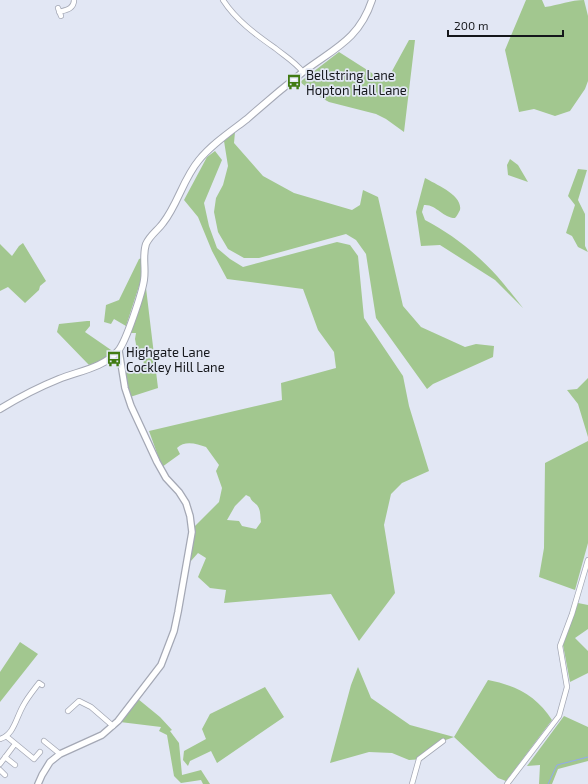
<svg xmlns="http://www.w3.org/2000/svg" width="588" height="784" font-family="'Exo 2',sans-serif">
	<style>
		.green { fill: #a2c78f; fill-rule: evenodd }
		.lines { fill: none; stroke-linecap: round; stroke-linejoin: round }
		.stream { stroke: #91a8ef; stroke-width: 1 }
		.minor-casing { stroke: #a4a8b5; stroke-width: 6 }
		.tertiary-casing { stroke: #a4a8b5; stroke-width: 8 }
		.secondary-casing { stroke: #a4a8b5; stroke-width: 8 }
		.minor { stroke: #fff; stroke-width: 4.5 }
		.tertiary { stroke: #fff; stroke-width: 5.5 }
		.secondary { stroke: #fff; stroke-width: 6 }
		.labels { text-anchor: middle; stroke-width: 3.5; stroke-linejoin: round; paint-order: stroke }
		.poi-label { font-size: 13px; fill: #15171b; stroke: #e2e7f4; text-anchor: start }
	</style>
	<rect width="100%" height="100%" fill="#e2e7f4"/>
	<path class="green" d="M526 0H542L545 7C559 5 571 0 584 0L588 16V81L585 89 570 111 555 116 534 109 519 112 505 50Z
		M409 40H415L404 132 386 119 376 114 329 102 318 96 300 82 339 52 386 82Z
		M235 132 234 143 263 176 294 193 352 210 360 205 363 190 378 197 403 306 421 327 465 347 476 344 494 346 493 357 433 384 427 389 376 318 366 254 356 240 346 234 259 258H244L228 249 218 232 214 212 216 198 223 185 228 166 224 141Z
		M215 151 222 160 204 203 209 226 217 248 230 259 243 267 337 242 350 245 358 256 364 318 403 376 409 406 429 471 402 483 391 494 384 525 395 593 359 641 331 594 224 603 226 590 210 588 198 577 206 558 198 553 190 562 194 527 219 502 222 488 216 471 219 465 206 447C197 444 185 440 177 448L180 454 162 467 149 431 282 400 281 383 336 368 334 352 318 330 303 289 227 279 212 251 198 217 184 200 207 157ZM246 495 250 497C251 501 254 502 257 505 261 510 260 516 261 522L256 529 242 526 239 521 227 520 235 506Z
		M510 159 518 165 528 182 508 175 507 165Z
		M578 169 587 170 578 200 585 214V246L588 252 578 247 572 236 566 233 575 205 568 196Z
		M425 178C435 184 463 195 460 210 459 212 457 216 455 218 443 218 436 204 424 205L422 212 425 220C452 234 477 254 497 276 506 286 514 297 523 308L495 280 440 245 421 246 416 212Z
		M23 243 46 281 40 286 39 290 25 303 8 287 0 291V244L12 256 19 246Z
		M142 258 141 280 126 326 114 319 111 324 104 322 106 305 119 300 139 259Z
		M146 288 158 388 130 397 124 373 139 369V367L144 365 143 359 139 360 135 339 136 333H129Z
		M87 321H90V326L85 332 114 352 104 360 89 365 57 332 59 324Z
		M588 378V437L578 404 567 390 577 389Z
		M588 441V543L575 590 539 577 544 548 545 463Z
		M578 603 588 605V629L575 638 588 651V673L570 682 563 645Z
		M20 642 38 654 0 702V672Z
		M358 667 371 698 410 725 454 737 488 680C515 685 537 696 552 720L506 781 498 778 454 737 443 741 424 759 409 760 392 753 369 752 330 763 351 685Z
		M265 687 284 717 217 763 211 751 190 761 188 766 183 760 184 751 206 739 202 729 210 714Z
		M138 699 160 717 172 730 170 731 179 743 182 775 201 770 210 784H203L201 780 181 783 174 776 167 735 159 731 161 727 120 722Z
		M564 716 588 727V761L558 769 552 784H539L540 765 527 766Z"/>
	<g class="lines">
		<path class="stream" d="M548 784 557 765 588 757"/>
		<g class="minor-casing">
			<path id="minor" d="M223 0C236 20 255 34 275 48 286 57 294 61 303 72
				M58 8 61 16
				M59 12C66 10 74 9 74 0
				M68 711 79 701 91 707 113 726
				M6 736 34 759 40 752
				M0 739C14 735 16 718 23 706 27 698 33 691 39 683L42 685
				M44 741 60 754
				M5 757 15 765
				M0 764 15 744
				M0 770 5 775
				M412 784 419 759 443 741
				M507 784 559 716 567 687 560 646 572 614 588 560"/>
		</g>
		<g class="tertiary-casing">
			<path id="tertiary" d="M38 784 42 775 50 762 60 754 102 735 118 721 161 665 174 631 178 612 192 532 190 516 186 503 179 492 166 478 157 462 131 406 125 388 119 351"/>
		</g>
		<g class="secondary-casing">
			<path id="secondary" d="M0 409C18 398 39 387 59 379 79 371 103 368 118 351 126 342 142 293 144 280 146 268 142 256 146 244 150 235 158 230 163 223 178 204 183 179 199 160 212 144 230 132 247 119 265 103 284 87 303 72 333 49 359 40 372 0"/>
		</g>
		<use href="#minor" class="minor"/>
		<use href="#tertiary" class="tertiary"/>
		<use href="#secondary" class="secondary"/>
	</g>
	<defs>
		<g id="bus-bare" transform="scale(1.2)"><path d="M-5-6H5V4H4V6H2V4H-2V6H-4V4H-5ZM-3.5-4V0h7V-4ZM-3.5 1.2v1.5H-2V1.2ZM2 1.2v1.5H3.5V1.2Z" fill="#417b13" stroke="#e2e7f4" stroke-width="2.5" paint-order="stroke"/></g>
	</defs>
	<g fill-rule="evenodd">
		<use href="#bus-bare" x="294" y="82"/>
		<use href="#bus-bare" x="114" y="359"/>
	</g>
	<g class="labels">
		<g class="poi-label">
			<text x="306" y="80">Bellstring Lane<tspan x="306" dy="15">Hopton Hall Lane</tspan></text>
			<text x="126" y="357">Highgate Lane<tspan x="126" dy="15">Cockley Hill Lane</tspan></text>
		</g>
	</g>
	<path d="M448 30v6h115v-6" fill="none" stroke="#15171b" stroke-width="2"/>
	<text x="454" y="30" font-size="12" fill="#15171b" stroke="#e2e7f4" stroke-width="3" paint-order="stroke">200 m</text>
</svg>
